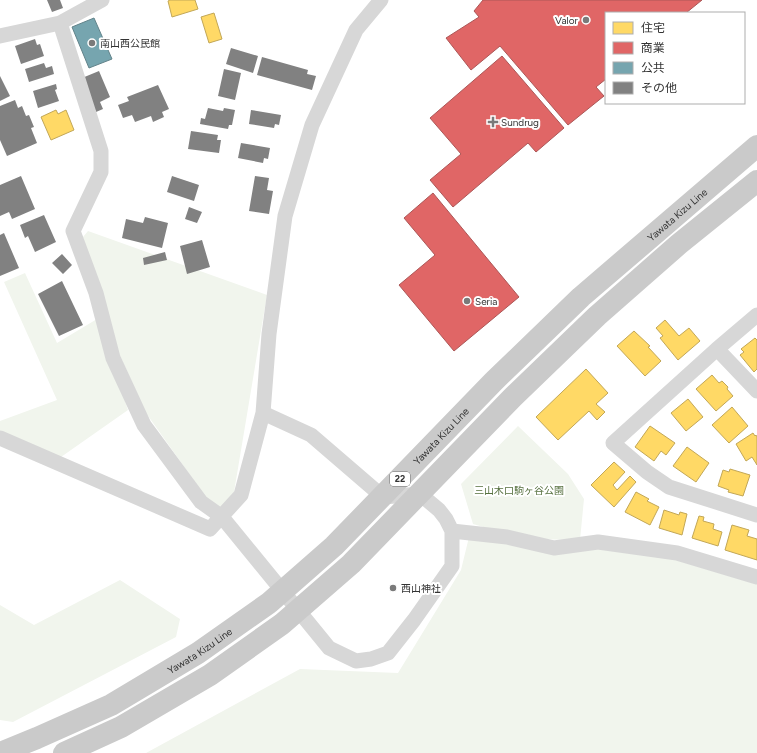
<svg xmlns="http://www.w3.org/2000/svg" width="757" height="753" font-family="Figtree,'Noto Sans JP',sans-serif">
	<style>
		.green { fill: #f1f5ed }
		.homes { fill: #ffd966; stroke: #c2a757 }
		.shops { fill: #e06666; stroke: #ac5757 }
		.public { fill: #76a5af; stroke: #62838a }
		.building { fill: #818181 }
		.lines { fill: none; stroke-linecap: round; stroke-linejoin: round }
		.street { stroke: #d7d7d7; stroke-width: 15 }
		.primary { stroke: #cacaca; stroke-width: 22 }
		.poi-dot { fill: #7a7a7a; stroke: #fff; stroke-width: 1.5 }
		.labels { text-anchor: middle; stroke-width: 4; stroke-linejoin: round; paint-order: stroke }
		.shield { fill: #fff; stroke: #707070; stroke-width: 1 }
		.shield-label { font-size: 9px; font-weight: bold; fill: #333 }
		.poi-label { font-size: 10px; fill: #333; stroke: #fff; text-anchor: start }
		.street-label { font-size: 10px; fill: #333; stroke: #fff }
		.park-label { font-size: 10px; fill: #56703f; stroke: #fff }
	</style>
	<rect width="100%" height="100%" fill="#fff"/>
	<path class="green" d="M88 231 267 295 234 492 217 513 146 413 117 349 83 237Z
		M25 273 57 343 97 319 128 410 61 457 0 432V421L57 400 4 282Z
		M518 426 568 474 584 499 580 540 526 539 473 524 461 484Z
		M469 537 598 548 677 559 757 584V753H146L300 669 398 673 461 570Z
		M120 580 180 619 176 637 13 722 0 720V605L34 625Z"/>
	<path class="homes" d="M170 0H195L198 9 172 17 168 1Z
		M214 13 222 39 209 43 201 17Z
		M56 110 58 114 66 110 74 130 51 140 41 117Z
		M665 320 679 336 689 328 700 341 678 360 660 338 663 336 656 328Z
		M634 331 650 346 648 347 661 361 645 376 617 346Z
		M755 338 757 340V369L754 372 740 355 744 352 741 349Z
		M586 369 608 393 596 404 605 412 597 420 589 411 558 440 536 417Z
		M712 375 719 383 722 381 728 387 727 389 733 396 716 411 696 389Z
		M688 399 703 417 686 431 671 413Z
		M732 407 748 426 729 443 712 425Z
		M650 426 675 443 666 455 661 451 654 461 635 447Z
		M753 433 755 436 756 435 757 437V465L752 457 746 461 736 444Z
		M687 447 709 463 696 482 673 466Z
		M614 462 625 472 613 485 617 490 630 476 636 482 614 507 591 485Z
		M730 469 750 475 743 496 728 492 729 490 718 486 723 470 729 472Z
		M636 492 649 499 647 501 659 507 650 525 625 512Z
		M664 510 679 515 680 512 687 514 682 535 659 528Z
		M699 516 704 517 703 521 714 524 713 529 722 532 718 546 692 538Z
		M732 525 749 530 747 536 757 539V560L725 550Z"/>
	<path class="shops" d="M483 0H702L686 13H606V79L596 87 604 96 568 125 500 46 471 70 446 38 479 17 474 11Z
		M502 56 564 128 536 152 528 143 453 207 430 180 461 154 430 118Z
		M433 193 519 297 454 351 399 285 435 255 404 218Z"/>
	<path class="public" d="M94 18 112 59 89 68 72 27Z"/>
	<path class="building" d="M47 0H60L63 8 52 12Z
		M35 39 37 45 40 44 44 56 21 64 15 46Z
		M231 48 258 56 253 73 226 64Z
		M262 57 308 70 307 74 316 76 312 90 257 75Z
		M44 63 46 68 52 66 54 74 29 82 25 69Z
		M224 69 241 73 235 100 218 96Z
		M99 71 110 97 100 102 103 109 96 112 82 78Z
		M0 76 10 96 0 101Z
		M56 84 57 89 55 90 59 101 38 108 33 91Z
		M158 85 169 109 162 112 164 117 153 122 151 116 135 122 132 115 123 118 118 105 129 101 127 97Z
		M15 100 18 108 22 106 26 116 29 115 34 127 31 128 37 143 7 156 0 140V106Z
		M208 108 223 111 224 108 235 110 232 125H229L228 129 200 124 201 118 205 119Z
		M251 110 281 115 279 125 275 124 274 128 249 124Z
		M191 131 218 135 217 140H221L219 153 188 149Z
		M241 143 270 148 268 159 264 158 263 163 238 158Z
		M21 176 35 209 12 219 9 212 0 216V185Z
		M172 176 199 185 194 201 167 192Z
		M255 176 269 178 267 190 273 191 269 214 249 211Z
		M189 207 202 212 197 223 185 219Z
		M44 215 56 242 35 252 28 236 25 238 20 225Z
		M145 217 168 223 162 248 122 238 126 219 143 223Z
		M4 233 19 268 0 276V235Z
		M202 240 210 267 187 274 180 246Z
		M165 252 167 260 144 265 143 258Z
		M62 254 72 265 63 274 52 263Z
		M62 281 83 325 59 336 38 294Z"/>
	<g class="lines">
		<path class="street" d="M60 23 101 151V172L73 231 96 293 113 358 144 425 201 502 222 517 329 648 356 661 371 659 388 653 414 620 452 566V531L446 519 439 510 420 494 383 497 311 435 263 413
			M0 36 60 23 102 0
			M757 315 717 349 613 443 647 472 669 487 757 515
			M717 349 757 391
			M0 438 210 529 241 495 263 413 269 334 285 216 312 125 356 30 381 0
			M452 531 507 537 554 548 598 542 677 553 757 577"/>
		<g class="primary">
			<path id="s1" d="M0 753 37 738 111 705 198 653 269 603 334 546 494 381 581 297 757 146"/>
			<path d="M64 753 121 727 210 675 282 624 351 564 513 397 597 316 679 244 757 181"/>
		</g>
	</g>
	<g class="poi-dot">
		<circle cx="586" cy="20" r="4"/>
		<circle cx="92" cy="43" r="4"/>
		<path d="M491 116h4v4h4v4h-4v4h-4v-4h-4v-4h4z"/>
		<circle cx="467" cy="301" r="4"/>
		<circle cx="393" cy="588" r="4"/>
	</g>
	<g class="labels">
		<rect class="shield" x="390" y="472" width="20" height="14" rx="3"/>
		<g class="shield-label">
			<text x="400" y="482">22</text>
		</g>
		<g class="poi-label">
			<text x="578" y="24" text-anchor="end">Valor</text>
			<text x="100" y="47">南山西公民館</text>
			<text x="501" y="126">Sundrug</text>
			<text x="475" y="305">Seria</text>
			<text x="401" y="592">西山神社</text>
		</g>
		<g class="street-label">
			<text dy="4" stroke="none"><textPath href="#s1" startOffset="873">Yawata Kizu Line</textPath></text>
			<text dy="4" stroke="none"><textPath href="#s1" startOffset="549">Yawata Kizu Line</textPath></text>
			<text dy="4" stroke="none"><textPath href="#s1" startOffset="225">Yawata Kizu Line</textPath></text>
		</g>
		<g class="park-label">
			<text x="519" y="494">三山木口駒ヶ谷公園</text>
		</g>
	</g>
	<rect x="605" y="12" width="140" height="92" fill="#ffffff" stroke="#adadad"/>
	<rect x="613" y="22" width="20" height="12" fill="#ffd966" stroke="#adadad"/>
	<text x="641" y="32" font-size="12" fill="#333333">住宅</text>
	<rect x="613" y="42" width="20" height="12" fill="#e06666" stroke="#adadad"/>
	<text x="641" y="52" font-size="12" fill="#333333">商業</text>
	<rect x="613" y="62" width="20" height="12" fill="#76a5af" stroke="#adadad"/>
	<text x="641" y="72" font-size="12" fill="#333333">公共</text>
	<rect x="613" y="82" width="20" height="12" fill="#818181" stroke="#adadad"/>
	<text x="641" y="92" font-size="12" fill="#333333">その他</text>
</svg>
